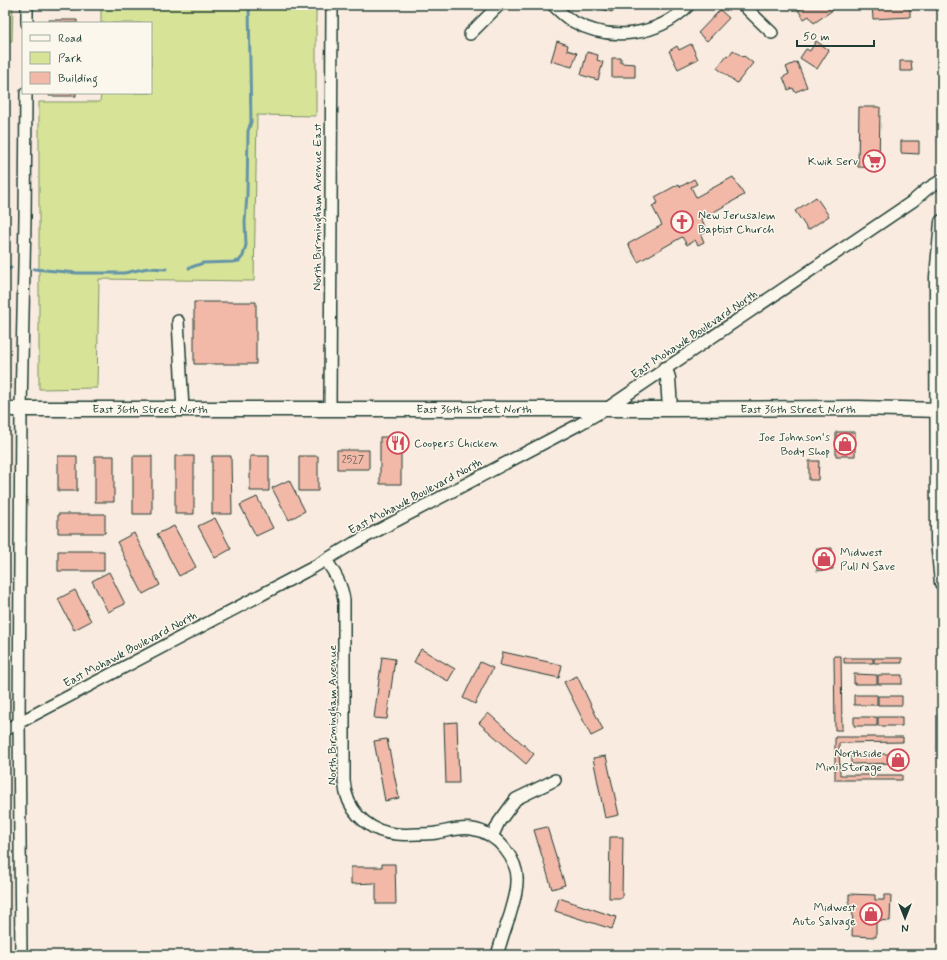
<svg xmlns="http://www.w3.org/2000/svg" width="947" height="960" font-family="Mynerve,sans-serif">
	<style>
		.green { fill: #d7e497; stroke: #7b9066 }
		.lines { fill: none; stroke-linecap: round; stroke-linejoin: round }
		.stream { stroke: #6594a7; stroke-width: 3 }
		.building { fill: #f2b9a9; stroke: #1f3d34 }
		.minor-casing { stroke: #1f3d34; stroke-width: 14 }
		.major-casing { stroke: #1f3d34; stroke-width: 17 }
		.minor { stroke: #fbf7ec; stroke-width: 11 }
		.major { stroke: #fbf7ec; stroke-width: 14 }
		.labels { text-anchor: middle; stroke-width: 3; stroke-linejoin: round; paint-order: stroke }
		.number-label { font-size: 10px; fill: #545c51 }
		.poi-label { font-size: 12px; fill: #1f3d34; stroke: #fbf7ec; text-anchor: end }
		.street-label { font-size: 12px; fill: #1f3d34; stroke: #fbf7ec }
	</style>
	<rect width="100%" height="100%" fill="#f9ebdf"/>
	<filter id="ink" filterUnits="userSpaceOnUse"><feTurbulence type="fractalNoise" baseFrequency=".025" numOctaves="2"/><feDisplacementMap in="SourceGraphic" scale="8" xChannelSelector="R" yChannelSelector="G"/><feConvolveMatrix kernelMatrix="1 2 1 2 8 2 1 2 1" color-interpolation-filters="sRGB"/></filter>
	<g filter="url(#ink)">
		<path class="green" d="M5 5H13L12 41H5Z
			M101 5H316V116L257 115 254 281 99 279 97 388 39 389V102H100L101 93H151V23H101Z"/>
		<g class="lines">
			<path class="stream" d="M189 268 203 263 233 262 239 261 243 256 246 245 245 222 247 195 248 131 251 122 249 5
				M34 269 77 273H124L148 268 166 269
				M5 270 9 268H11"/>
		</g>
		<path class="building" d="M49 5H76V9H49Z
			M602 5H614L612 12 602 9 603 5Z
			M806 5H829L833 10 814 23 809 16 804 19 798 10Z
			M872 5H910V17L873 19Z
			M720 10 729 18 707 41 698 33Z
			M49 20H77V23H49Z
			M557 41 568 45 567 50 577 53 572 67 551 61Z
			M816 41 829 50 817 69 800 58 806 49 810 51Z
			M691 44 698 59 678 69 669 51 677 46 679 50Z
			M733 50 743 57 744 56 753 63 737 83 717 68 727 55 729 56Z
			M587 52 598 55 597 60 603 62 598 80 581 75Z
			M612 58H621V63L635 64V77H612Z
			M900 61H911L912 71H900Z
			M797 62 807 87 795 92 793 88 788 90 783 77 789 74 786 67Z
			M49 93H76V96H49Z
			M859 107H880L879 168 858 167Z
			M901 141H919V154L901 153Z
			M733 177 744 195 701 219 708 231 701 235 704 242 698 245 695 240 687 245 682 237 638 262 628 244 662 225 652 206 658 203 655 197 679 184 680 187 694 179 697 184 691 187 696 197Z
			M816 197 829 216 808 230 795 211Z
			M194 302H256V364H194Z
			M836 432H855V456H836Z
			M380 437H401V484H380Z
			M337 450H369V469H337Z
			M58 456H77V491H58Z
			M95 456H114V502H95Z
			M133 456H152V514H133Z
			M175 456H194V514H175Z
			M212 456H231L232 514H212Z
			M250 456H269V491H250Z
			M299 456H318V491H299Z
			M809 461H819L818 480H809Z
			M289 480 305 511 289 520 272 488Z
			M257 497 273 528 256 536 240 505Z
			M58 514H105V533H58Z
			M215 518 231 549 215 558 198 526Z
			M174 526 196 567 179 576 157 534Z
			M134 533 160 585 143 594 117 542Z
			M832 548 833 569 817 571 816 549Z
			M58 551H104V571H58Z
			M109 572 125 604 108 612 92 581Z
			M75 590 91 621 74 630 58 599Z
			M421 649 455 669 448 681 414 662Z
			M503 652 562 665 559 678 500 665Z
			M834 656H841L842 730H835Z
			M382 657 395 659 387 719 374 718Z
			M844 658H873V663H844Z
			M874 658H902V663H874Z
			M480 662 493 668 475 704 463 698Z
			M854 674 877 675V684H854Z
			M878 675H902V684H878Z
			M577 676 603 730 591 736 564 682Z
			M854 695H877V705H854Z
			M878 696H902V705H878Z
			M488 713 534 754 526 764 479 723Z
			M854 717H877V726H854Z
			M878 717H902V726H878Z
			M457 722 459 783H446L444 723Z
			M835 737H903V742L839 743 840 775H902V780H835Z
			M387 739 399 798 385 801 374 741Z
			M851 754H903V763L851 764Z
			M606 756 619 815 605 818 593 758Z
			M547 827 565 885 552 889 534 830Z
			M610 837H623L622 898H609Z
			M382 864H395L396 904H376V883L351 884V867H382Z
			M849 894 875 895V900H884V895H891L890 921 876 920V937L852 936 853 907H849Z
			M559 898 616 917 612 929 555 911Z"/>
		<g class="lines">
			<g class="minor-casing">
				<path id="minor" d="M553 5C559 11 565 17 572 21 611 43 658 36 689 5
					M743 5 772 33
					M27 23V5
					M470 34 499 5
					M178 321 183 409
					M330 409 332 5
					M326 560C335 573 342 585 344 600V781C345 785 345 789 346 793 352 816 373 833 397 834 404 835 411 834 418 834 424 834 430 834 436 833 448 831 460 827 472 829 485 831 497 839 505 849 513 859 518 870 517 882 517 893 513 904 510 915 505 928 501 942 497 955
					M5 730 312 568 354 543 578 425 606 409 913 201 927 189 942 180
					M492 837 499 822 516 799 555 780
					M21 955 19 722 20 559 21 409 25 219 26 93"/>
			</g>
			<g class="major-casing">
				<path id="major" d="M942 222 937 277V303L938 541 942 583
					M665 369 668 378 670 409
					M5 409H670L857 408 942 410"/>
			</g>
			<use href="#minor" class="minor"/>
			<use href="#major" class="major"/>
		</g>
	</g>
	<defs>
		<g id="supermarket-ring" transform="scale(1.15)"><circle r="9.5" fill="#fbf7ec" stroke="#d1495b" stroke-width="1.5"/><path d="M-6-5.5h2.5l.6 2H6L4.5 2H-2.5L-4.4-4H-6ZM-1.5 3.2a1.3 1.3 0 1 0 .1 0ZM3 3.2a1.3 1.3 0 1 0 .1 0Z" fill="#d1495b"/></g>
		<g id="church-ring" transform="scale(1.15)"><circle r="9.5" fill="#fbf7ec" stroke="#d1495b" stroke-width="1.5"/><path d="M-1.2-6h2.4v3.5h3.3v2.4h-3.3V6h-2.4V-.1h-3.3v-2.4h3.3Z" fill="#d1495b"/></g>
		<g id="restaurant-ring" transform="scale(1.15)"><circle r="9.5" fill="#fbf7ec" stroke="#d1495b" stroke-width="1.5"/><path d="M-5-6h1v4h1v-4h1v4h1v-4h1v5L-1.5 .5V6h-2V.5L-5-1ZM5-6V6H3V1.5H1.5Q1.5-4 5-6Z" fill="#d1495b"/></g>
		<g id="shop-ring" transform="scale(1.15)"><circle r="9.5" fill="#fbf7ec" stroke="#d1495b" stroke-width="1.5"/><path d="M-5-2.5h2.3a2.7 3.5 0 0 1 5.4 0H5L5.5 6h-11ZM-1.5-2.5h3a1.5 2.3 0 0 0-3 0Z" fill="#d1495b"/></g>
	</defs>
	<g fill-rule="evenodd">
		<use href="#supermarket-ring" x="874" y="161"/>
		<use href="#church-ring" x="682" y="222"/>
		<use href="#restaurant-ring" x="398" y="443"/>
		<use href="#shop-ring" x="845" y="444"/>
		<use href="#shop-ring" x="824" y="559"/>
		<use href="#shop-ring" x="898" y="760"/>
		<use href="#shop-ring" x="871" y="914"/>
	</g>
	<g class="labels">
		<g class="number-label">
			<text x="353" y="463">2527</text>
		</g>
		<g class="poi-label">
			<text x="858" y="165">Kwik Serv</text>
			<text x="698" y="219" text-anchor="start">New Jerusalem<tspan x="698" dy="14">Baptist Church</tspan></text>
			<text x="830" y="441">Joe Johnson's<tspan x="830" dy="14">Body Shop</tspan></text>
			<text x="414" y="447" text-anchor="start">Coopers Chicken</text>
			<text x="840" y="556" text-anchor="start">Midwest<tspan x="840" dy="14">Pull N Save</tspan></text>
			<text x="882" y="757">Northside<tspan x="882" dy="14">Mini Storage</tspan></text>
			<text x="856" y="911">Midwest<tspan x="856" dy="14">Auto Salvage</tspan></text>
		</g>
		<g class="street-label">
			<text transform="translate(317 207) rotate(-90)" y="4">North Birmingham Avenue East</text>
			<text transform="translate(694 334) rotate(-34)" y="4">East Mohawk Boulevard North</text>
			<text x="150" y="413">East 36th Street North</text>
			<text x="474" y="413">East 36th Street North</text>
			<text x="798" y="413">East 36th Street North</text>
			<text transform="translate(415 496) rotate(-28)" y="4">East Mohawk Boulevard North</text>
			<text transform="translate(130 649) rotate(-28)" y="4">East Mohawk Boulevard North</text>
			<text transform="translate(332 715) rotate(-90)" y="4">North Birmingham Avenue</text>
		</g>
	</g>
	<rect width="947" height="960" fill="none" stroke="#fbf7ec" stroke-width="20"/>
	<rect x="10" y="10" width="927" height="940" fill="none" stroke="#1f3d34" stroke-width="1.5" filter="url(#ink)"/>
	<rect x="22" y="22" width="130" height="72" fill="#fbf7ec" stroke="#a3ada2"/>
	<rect x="30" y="35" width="20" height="6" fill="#fbf7ec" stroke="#a3ada2"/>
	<text x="58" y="42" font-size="12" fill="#1f3d34">Road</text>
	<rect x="30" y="52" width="20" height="12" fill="#d7e497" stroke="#a3ada2"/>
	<text x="58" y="62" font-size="12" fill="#1f3d34">Park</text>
	<rect x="30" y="72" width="20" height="12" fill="#f2b9a9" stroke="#a3ada2"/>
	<text x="58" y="82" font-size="12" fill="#1f3d34">Building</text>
	<g transform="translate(905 918) rotate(180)" stroke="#fbf7ec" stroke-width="3" paint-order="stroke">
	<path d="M0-3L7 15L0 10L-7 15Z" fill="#1f3d34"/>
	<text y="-6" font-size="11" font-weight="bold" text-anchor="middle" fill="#1f3d34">N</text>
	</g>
	<path d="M797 40v6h77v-6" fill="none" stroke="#1f3d34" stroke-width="2"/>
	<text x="803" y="40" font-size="12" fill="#1f3d34" stroke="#fbf7ec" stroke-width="3" paint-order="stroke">50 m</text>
</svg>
